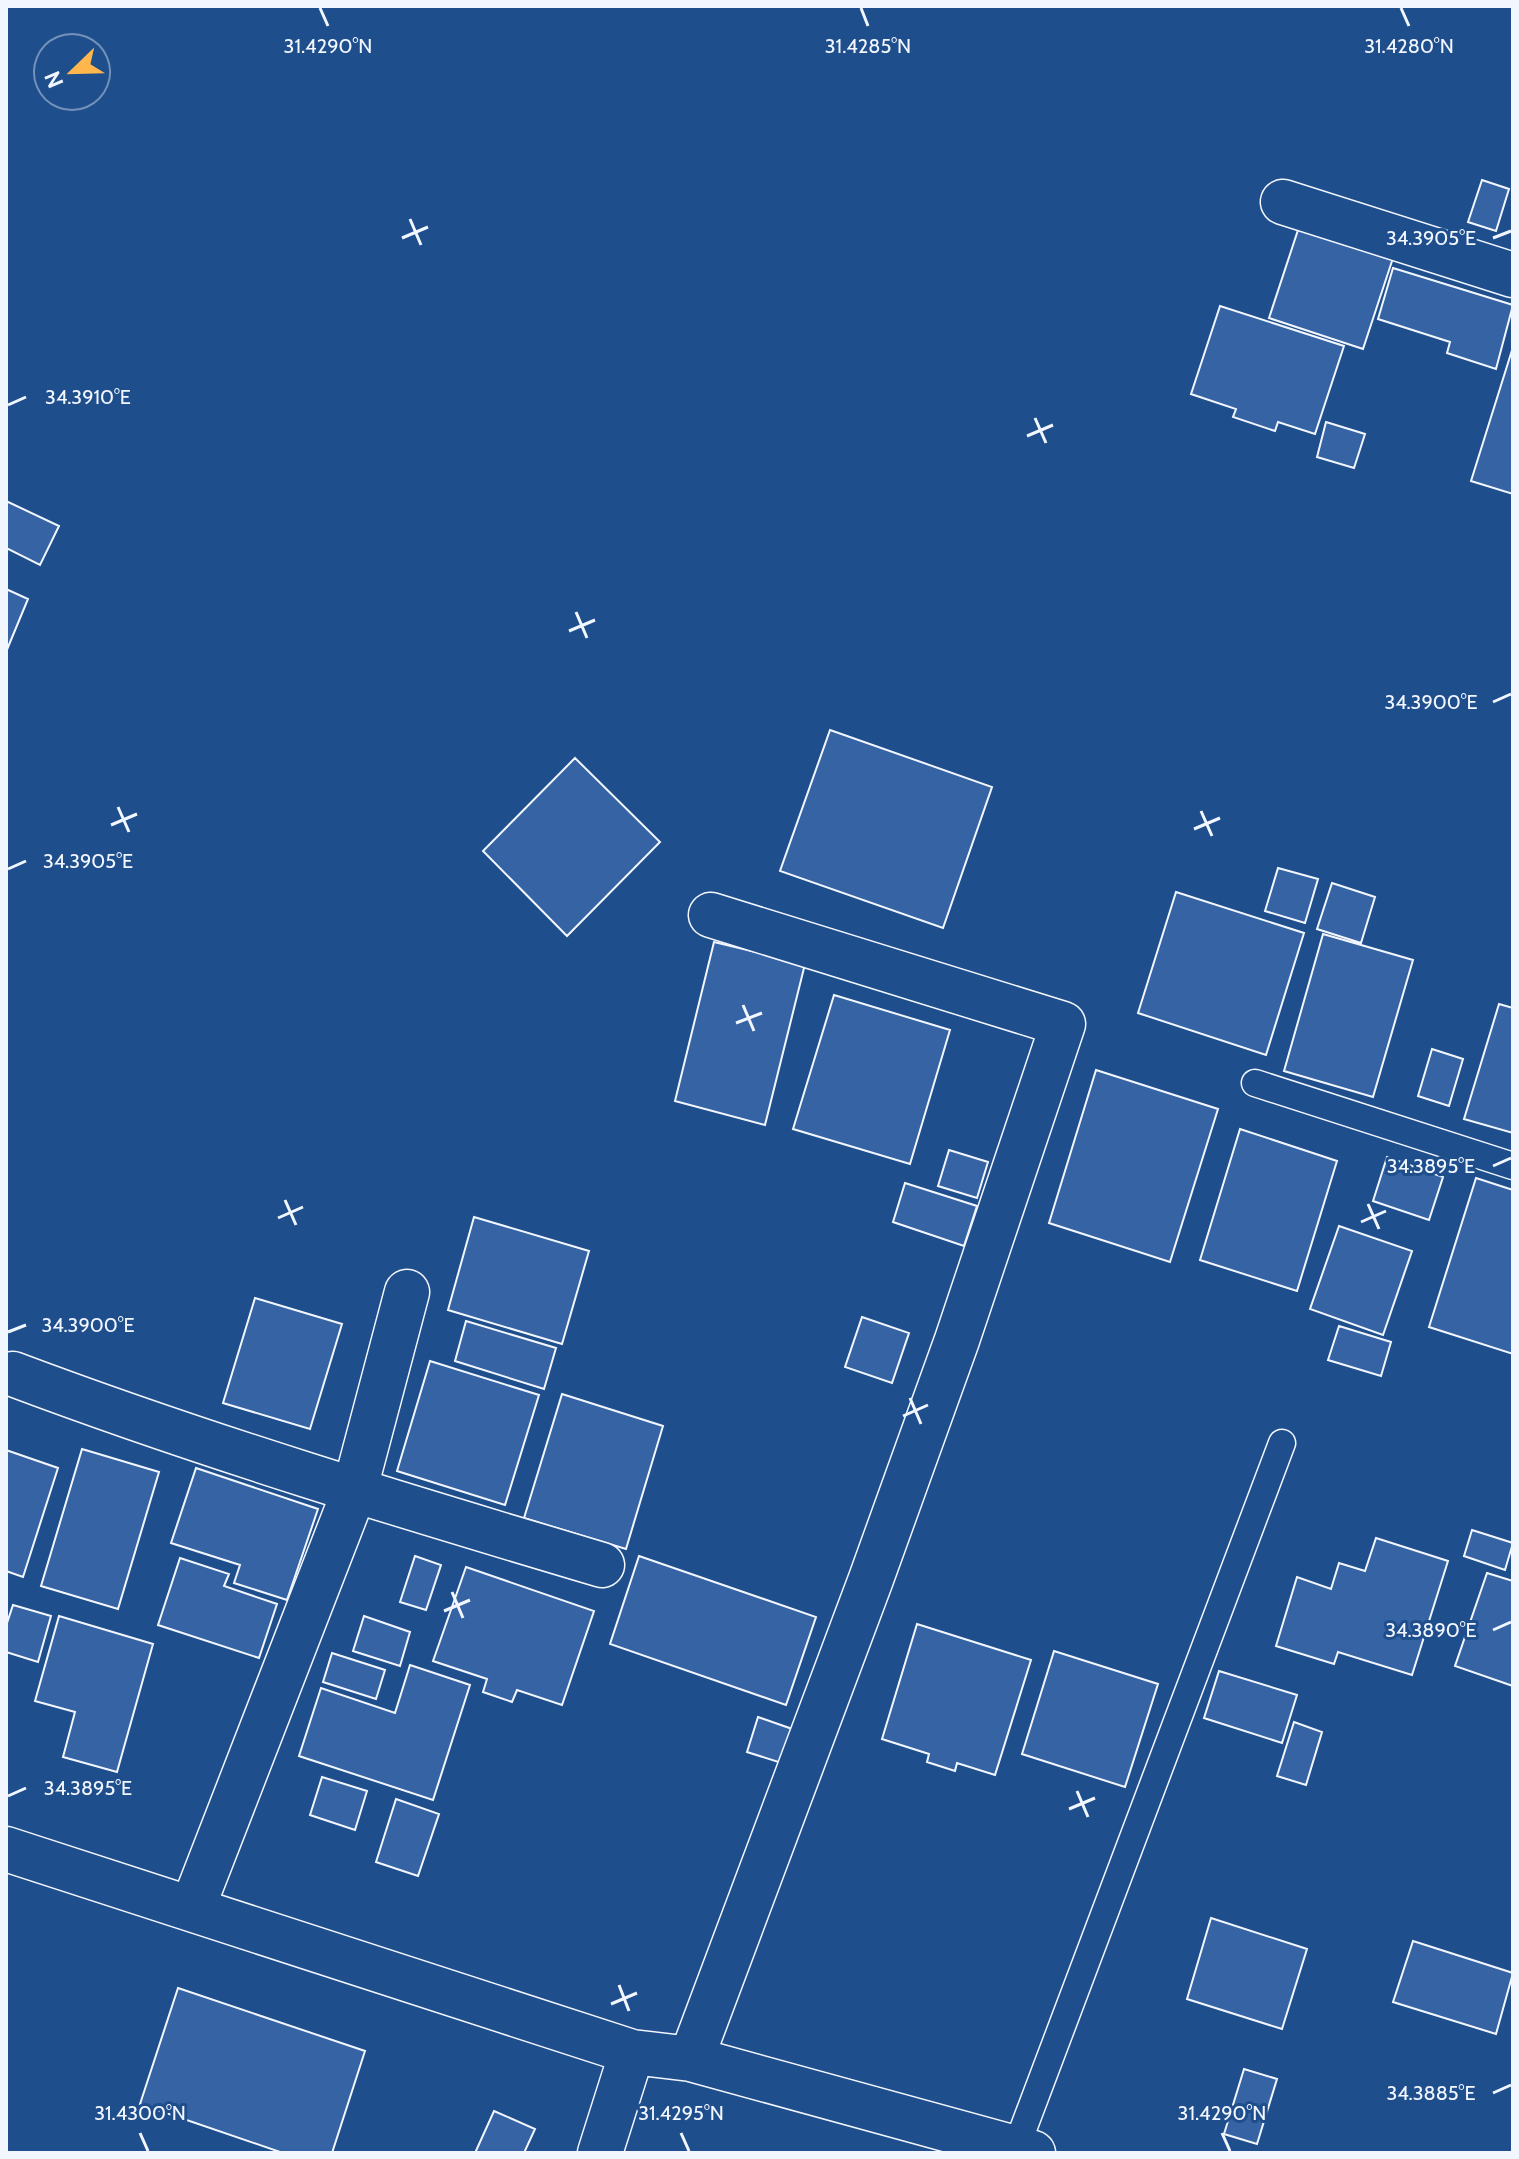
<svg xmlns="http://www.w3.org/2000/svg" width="1519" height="2159" font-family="Cabin,sans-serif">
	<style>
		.building { fill: #3563a3; stroke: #f2f6ff; stroke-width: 2 }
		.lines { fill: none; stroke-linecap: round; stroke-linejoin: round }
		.service-casing { stroke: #f2f6ff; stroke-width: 29 }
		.minor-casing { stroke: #f2f6ff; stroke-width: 47 }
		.service { stroke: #1f4e8c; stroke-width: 26 }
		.minor { stroke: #1f4e8c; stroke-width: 44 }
		.ticks { fill: none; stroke: #f2f6ff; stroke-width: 3 }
		.ticks-label { font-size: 20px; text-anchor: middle; fill: #f2f6ff; stroke: #1f4e8c; stroke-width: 6; stroke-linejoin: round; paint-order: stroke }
	</style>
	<rect width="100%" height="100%" fill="#1f4e8c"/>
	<path class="building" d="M1482 180 1509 189 1496 231 1468 222Z
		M1299 227 1393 258 1363 349 1269 318Z
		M1393 268 1513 305 1496 369 1447 353 1450 342 1378 319Z
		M1220 306 1344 346 1315 434 1278 422 1275 431 1233 417 1236 409 1191 394Z
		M1513 347V494L1471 481Z
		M1326 422 1365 434 1354 468 1317 457Z
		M6 501 59 526 40 565 6 548Z
		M6 589 28 599 6 652Z
		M830 730 992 787 943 928 780 871Z
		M575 758 660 842 567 936 483 851Z
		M1278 868 1318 879 1305 923 1265 911Z
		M1332 883 1375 897 1361 943 1317 929Z
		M1176 892 1304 933 1266 1055 1138 1013Z
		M1323 934 1413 960 1373 1097 1284 1071Z
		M714 942 805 964 765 1125 675 1101Z
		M834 995 950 1030 910 1164 793 1129Z
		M1499 1004 1513 1008V1133L1464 1119Z
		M1432 1049 1463 1059 1449 1106 1418 1096Z
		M1096 1070 1218 1109 1170 1262 1049 1223Z
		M1240 1129 1337 1161 1297 1291 1200 1260Z
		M949 1150 988 1162 977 1198 938 1186Z
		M1387 1157 1443 1177 1429 1220 1373 1201Z
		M1476 1178 1513 1190V1354L1429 1327Z
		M905 1183 977 1206 964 1246 893 1222Z
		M474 1217 589 1251 562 1344 448 1310Z
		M1339 1226 1412 1251 1383 1335 1310 1309Z
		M255 1298 342 1324 310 1429 223 1403Z
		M862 1317 909 1333 892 1383 845 1367Z
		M466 1321 556 1348 544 1389 455 1361Z
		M1339 1326 1391 1342 1381 1376 1328 1360Z
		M430 1361 539 1395 505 1505 397 1471Z
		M562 1394 663 1426 626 1549 524 1518Z
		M82 1449 159 1472 118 1609 41 1586Z
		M6 1450 58 1468 23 1577 6 1571Z
		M196 1468 318 1509 287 1600 234 1583 240 1565 171 1543Z
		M1472 1530 1513 1543 1505 1570 1464 1556Z
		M1376 1538 1448 1561 1412 1675 1338 1652 1334 1664 1276 1646 1297 1577 1331 1589 1339 1563 1365 1571Z
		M415 1556 441 1565 426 1610 400 1602Z
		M639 1556 816 1617 786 1705 610 1644Z
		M180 1558 229 1574 224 1586 277 1604 259 1658 158 1625Z
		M466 1567 594 1611 562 1705 517 1690 512 1702 483 1692 487 1679 433 1661Z
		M1487 1573 1513 1581V1686L1455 1666Z
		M13 1605 51 1616 38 1662 6 1652V1626Z
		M59 1616 153 1644 117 1772 63 1757 75 1712 35 1701Z
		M364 1616 410 1632 400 1666 353 1651Z
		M917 1624 1031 1660 995 1775 957 1763 955 1771 927 1762 929 1754 882 1739Z
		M1054 1651 1158 1684 1125 1787 1022 1754Z
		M332 1653 385 1670 376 1699 323 1682Z
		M410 1665 470 1685 433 1800 299 1756 321 1688 395 1713Z
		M1219 1671 1297 1695 1282 1743 1204 1718Z
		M758 1717 798 1731 788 1765 747 1752Z
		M1294 1722 1322 1732 1306 1785 1277 1776Z
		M322 1777 367 1791 355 1830 310 1815Z
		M396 1799 439 1814 418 1876 376 1862Z
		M1211 1918 1307 1949 1282 2029 1187 1999Z
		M1413 1941 1513 1973 1496 2034 1393 2002Z
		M178 1988 365 2051 332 2153H283L140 2104Z
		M1244 2069 1277 2079 1257 2144 1224 2134Z
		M494 2111 535 2129 524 2153H475Z"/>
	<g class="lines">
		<g class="service-casing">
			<path id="service" d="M1255 1083 1513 1166
				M1016 2148 1282 1443"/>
		</g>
		<g class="minor-casing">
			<path id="minor" d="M1283 202 1513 275
				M13 1374C207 1447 404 1506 602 1565
				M6 1849 632 2052 691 2059 1033 2153
				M192 1909 354 1492 407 1292
				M691 2059 871 1579 957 1340 1063 1024 711 915
				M600 2153 632 2052"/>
		</g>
		<use href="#service" class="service"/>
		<use href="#minor" class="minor"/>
	</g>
	<path class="ticks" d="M320 8 328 26M861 8 868 26M1401 8 1409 26M410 219 421 245M402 238 428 227M1493 238 1511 231M8 405 26 397M1035 418 1046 443M1027 436 1053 425M576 612 587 638M569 631 595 620M1493 702 1511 694M118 807 129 832M1201 811 1212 836M111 825 137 814M1194 829 1220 818M8 869 26 861M743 1005 754 1031M736 1023 762 1013M1493 1166 1511 1158M285 1200 296 1225M1368 1204 1379 1229M278 1218 303 1207M1361 1222 1386 1211M8 1332 26 1325M910 1398 921 1424M903 1416 928 1405M452 1592 463 1618M444 1611 470 1600M1493 1630 1511 1622M1077 1791 1088 1817M8 1796 26 1788M1069 1809 1095 1798M619 1985 629 2011M611 2004 637 1993M1493 2093 1511 2085M140 2133 148 2151M681 2133 689 2151M1222 2133 1230 2151"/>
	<g class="ticks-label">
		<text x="328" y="53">31.4290°N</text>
		<text x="868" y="53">31.4285°N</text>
		<text x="1409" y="53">31.4280°N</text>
		<text x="1431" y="245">34.3905°E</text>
		<text x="88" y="404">34.3910°E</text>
		<text x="1431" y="709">34.3900°E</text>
		<text x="88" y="868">34.3905°E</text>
		<text x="1431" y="1173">34.3895°E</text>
		<text x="88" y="1332">34.3900°E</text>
		<text x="1431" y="1637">34.3890°E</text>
		<text x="88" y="1795">34.3895°E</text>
		<text x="1431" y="2100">34.3885°E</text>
		<text x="140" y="2120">31.4300°N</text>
		<text x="681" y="2120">31.4295°N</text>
		<text x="1222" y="2120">31.4290°N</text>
	</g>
	<rect width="1519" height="2159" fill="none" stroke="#f2f6ff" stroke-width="16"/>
	<g transform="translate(72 72) rotate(247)"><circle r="38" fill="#1f4e8c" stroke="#7391ba" stroke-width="2"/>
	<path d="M0-6L14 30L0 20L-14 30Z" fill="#ffb74d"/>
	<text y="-12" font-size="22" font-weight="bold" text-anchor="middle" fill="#f2f6ff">N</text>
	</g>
</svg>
